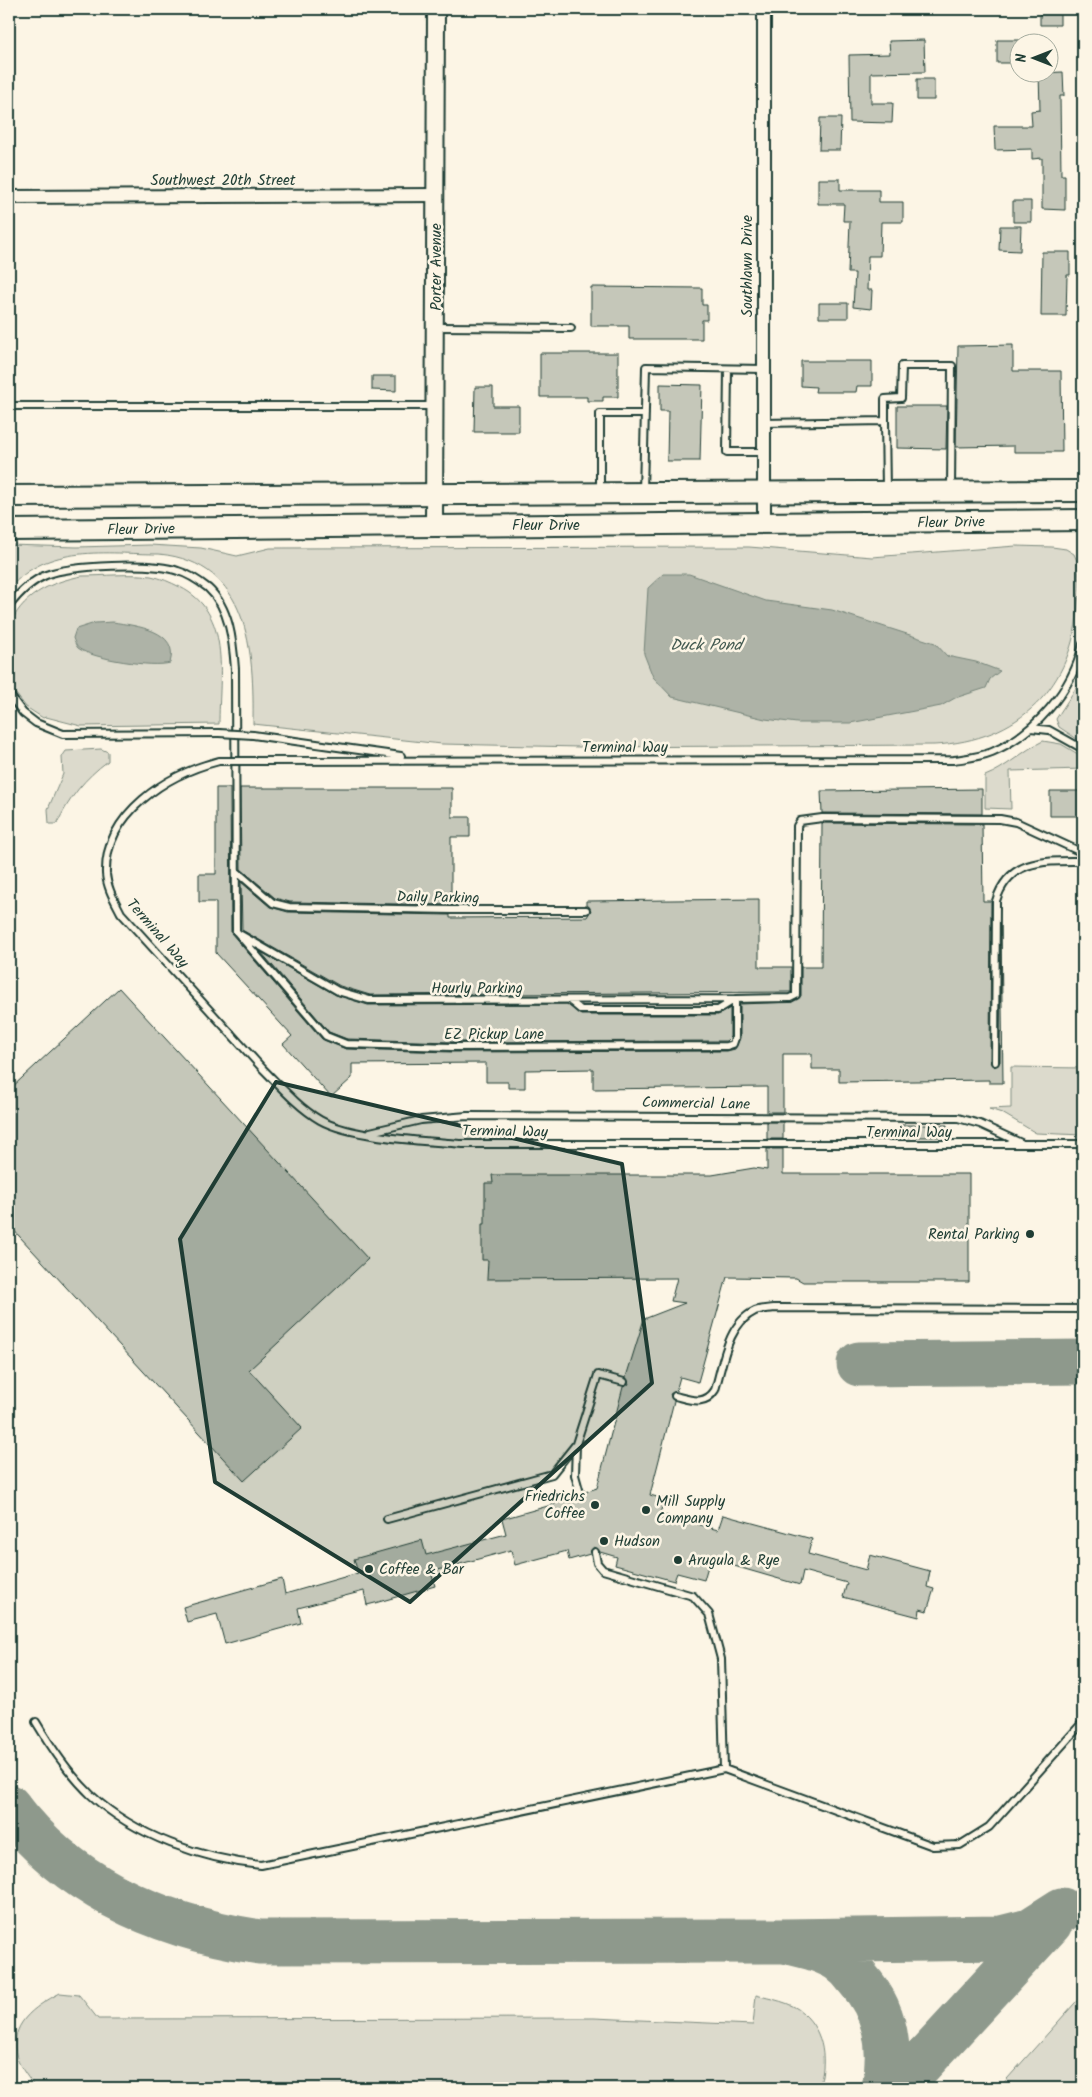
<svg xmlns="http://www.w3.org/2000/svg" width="1092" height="2097" font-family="Kalam,sans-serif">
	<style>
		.green { fill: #dcdacc; stroke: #7e8c80 }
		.water { fill: #aeb3a7; stroke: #758479 }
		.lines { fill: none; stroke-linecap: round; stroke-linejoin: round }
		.taxiway { stroke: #8e998c; stroke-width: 45 }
		.building { fill: #c5c7b9; stroke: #1f3d34 }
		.service-casing { stroke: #1f3d34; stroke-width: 10 }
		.minor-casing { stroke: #1f3d34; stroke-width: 16 }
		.tertiary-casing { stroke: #1f3d34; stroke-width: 20 }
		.primary-casing { stroke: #1f3d34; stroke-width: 24 }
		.service { stroke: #fcf5e5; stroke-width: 6 }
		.minor { stroke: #fcf5e5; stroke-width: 12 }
		.tertiary { stroke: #fcf5e5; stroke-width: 16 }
		.primary { stroke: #fcf5e5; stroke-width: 20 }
		.service-bridge-casing { stroke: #1f3d34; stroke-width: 10; stroke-linecap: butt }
		.service-bridge { stroke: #fcf5e5; stroke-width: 6 }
		.marked { fill: #1f3d34; fill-opacity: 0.2; stroke: #1f3d34; stroke-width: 4; stroke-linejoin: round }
		.poi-dot { fill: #1f3d34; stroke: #fcf5e5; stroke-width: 2 }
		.labels { text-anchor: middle; stroke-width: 5; stroke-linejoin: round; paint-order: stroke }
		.street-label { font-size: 15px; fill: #1f3d34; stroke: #fcf5e5 }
		.poi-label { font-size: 15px; fill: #1f3d34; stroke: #fcf5e5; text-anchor: start }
		.water-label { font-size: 16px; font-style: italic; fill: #435a51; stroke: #fcf5e5 }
	</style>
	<rect width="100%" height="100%" fill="#fcf5e5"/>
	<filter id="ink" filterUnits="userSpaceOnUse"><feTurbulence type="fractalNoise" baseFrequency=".02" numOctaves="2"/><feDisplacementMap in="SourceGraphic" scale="10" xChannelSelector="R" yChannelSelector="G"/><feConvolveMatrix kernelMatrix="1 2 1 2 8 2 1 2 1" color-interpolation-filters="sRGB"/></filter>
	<g filter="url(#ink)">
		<path class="green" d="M9 545 77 547 150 545 201 548 237 556 270 548 749 547 872 557 1016 546 1052 547 1066 549 1074 554 1077 561C1080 575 1079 589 1078 603 1074 687 1019 741 934 745L580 747 442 744 253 724C254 651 250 563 159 554 106 554 47 543 9 589Z
			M82 576C104 576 129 573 151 576 161 578 170 582 180 587 232 613 219 674 219 724L81 726 46 717 43 718 26 707 9 685V628C20 596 50 582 82 576Z
			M1083 677V743L1059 727 1056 719Z
			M1043 741 1061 744 1083 757V769L1010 771 1011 809 985 808V776C1006 768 1022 751 1043 741Z
			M101 749 108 752V761C85 778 69 798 57 824H49L48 809 63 774 62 757 66 751Z
			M1011 1067 1083 1068V1135L1036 1133 1002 1113 989 1109 1011 1108Z
			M60 1993 79 1995 98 2019 594 2018 753 2025 756 1995C770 1999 792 2002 803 2013 825 2033 827 2062 819 2088H35C30 2079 20 2068 17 2058 8 2024 34 2007 60 1993Z
			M1083 1994V2088H999Z"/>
		<path class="water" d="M663 574H689L766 601 832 610 935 643 947 656 976 662 1000 671 990 679 986 688 955 698 941 706 850 723H797L765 719 672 697 653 677 644 654 648 588Z
			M113 622C136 626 180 630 170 663 154 668 92 659 78 648 76 646 74 641 73 638L76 629 95 623Z"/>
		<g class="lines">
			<path class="taxiway" d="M859 1364 1083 1362
				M9 1807C70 1888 161 1927 260 1942L784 1941
				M884 2088C892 2047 886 2010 857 1978 852 1971 845 1964 838 1959 821 1949 803 1945 784 1941L1001 1938 1029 1931 1062 1910
				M898 2088 1050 1923"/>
		</g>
		<path class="building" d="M1040 9H1060V25H1040Z
			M924 40 925 72 871 73V103H893L892 123 850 122 849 55 890 54 889 41Z
			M997 40H1020V63H997Z
			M1063 72 1064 96H1060L1061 175H1065V210L1042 209V158L1032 159V149L995 150 994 126H1032L1031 111 1040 110 1039 73Z
			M917 79H934V100H917Z
			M820 118H841L840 150H819Z
			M818 179H840V190H879V202H903V222H881L880 256H868L867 290H872L871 309 853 307 855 273H848L850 221H843L844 204H818Z
			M1013 201H1031V222H1013Z
			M1000 226H1021L1020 251 999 250Z
			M1042 252H1070V275H1067L1066 316H1041Z
			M591 287 702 288V305H707V320H702V339H629V326H591Z
			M819 303H848V318H819Z
			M1013 345V371H1061L1062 452H1014V446L956 447 958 346Z
			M540 353H618V397H603V401H587V397H540Z
			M801 361H872V386H857L856 392H815L816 387 801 386Z
			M372 376H396V391L372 390Z
			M660 384 702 385 700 461H667L668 411H660Z
			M475 387H493V406H519V432H474Z
			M897 406H947L946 449 897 448Z
			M216 788H230L231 933 322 1039 346 1049 452 1052 727 1051 735 1049 740 1038V1004L792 1002 801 996V967H821L822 823 982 824 983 901H991L990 1062 994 1067 1000 1062 1001 926 1003 1083H989V1080L839 1082V1069H812V1054H783V1112H767V1087L593 1089V1069L525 1070V1088H508V1082H486V1063L352 1064V1078L331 1097 283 1044 292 1036 216 953V902H199V874H216Z
			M240 788H452V817H470V837H451V905L290 902 275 898 241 869Z
			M982 789V814L822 813 821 791Z
			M1050 791H1083V816H1050Z
			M241 882 270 907 288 912 450 915V918L587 917 591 910 586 905V901L759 899V967H791V992L370 995 340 986 242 930Z
			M261 952 336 995 368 1005 567 1004 581 1015H718L730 1008V1037L726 1041 452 1042 347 1039 329 1032Z
			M119 988 368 1259 249 1370 302 1428 244 1481 9 1225V1090Z
			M767 1122H783V1139H767Z
			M899 1125H947V1137H899Z
			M767 1149H783V1174H969V1282H803L796 1278 727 1277 698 1382 680 1377 676 1391 670 1394 674 1401 650 1495 664 1499 660 1514 718 1530 723 1515 812 1539 808 1554 866 1570 870 1555 930 1571 927 1587 934 1589 927 1611 920 1609 919 1617 843 1597 847 1583 803 1571 800 1585 710 1559 704 1580 677 1573 674 1581 615 1565 617 1557 600 1552 595 1547 591 1550 590 1554 569 1560 567 1551 515 1565 511 1550 431 1572 435 1586 375 1603 367 1605 364 1591 298 1608 301 1623 225 1644 217 1614 187 1622 183 1607 282 1579 285 1594 358 1573 354 1559 422 1540 426 1555 506 1534 502 1519 555 1504 554 1500 575 1494 582 1498 585 1492 597 1488 623 1387 629 1384 626 1377 644 1319 685 1303 671 1301 677 1278 487 1279 488 1260H482V1224H485V1183H493L492 1175H712L754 1168 767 1170Z"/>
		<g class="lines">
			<g class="service-casing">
				<path id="service" d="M436 327 571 328
					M728 369 727 452H763
					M9 406H434
					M885 421V399L901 398 902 366H952L951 490
					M763 423 885 421 886 490
					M600 489V414H645
					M643 492 646 367 763 369
					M9 606C19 593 31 581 46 575 72 565 152 562 178 571 189 574 199 581 208 588 230 608 233 642 235 669L236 931
					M9 694 23 713 36 723 63 734 219 733
					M1031 728 1049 730 1083 749
					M253 735 401 756
					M219 761C168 774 104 813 106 874 107 888 115 901 121 913L263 1069C281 1087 298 1107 320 1120 352 1138 425 1141 463 1144H1083
					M253 761 954 760C967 758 980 757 992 752 1034 734 1073 690 1083 644
					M236 871 273 903 289 907 451 910H586
					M236 931 326 1036 346 1044 452 1047 727 1046 733 1044 735 1038V999L790 998 796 995 797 826 800 821 822 818 1000 819 1016 822 1083 853
					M241 935 338 991 369 1000 735 999
					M569 1000 581 1010H718L734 1000
					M995 1062 996 901C1009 858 1046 861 1083 861
					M370 1132 421 1120 467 1116 958 1118 980 1124 1021 1143
					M675 1396C691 1400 705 1406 715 1390 723 1364 727 1324 755 1311 760 1309 768 1309 774 1308L1083 1309
					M576 1445 575 1475 580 1493
					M387 1519 552 1474 576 1444 598 1375 624 1382
					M595 1552 597 1563 603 1570 693 1596 709 1614 721 1659 724 1769
					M36 1722C52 1749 69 1774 91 1795 135 1836 202 1859 261 1865L724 1769 933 1846 960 1845 989 1827 1083 1722"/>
			</g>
			<g class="minor-casing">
				<path id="minor" d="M9 197 437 195
					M764 524V9"/>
			</g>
			<g class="tertiary-casing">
				<path id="tertiary" d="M434 526 436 9"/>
			</g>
			<g class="primary-casing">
				<path id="primary" d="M9 496 1083 491
					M9 530 1083 520"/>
			</g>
			<use href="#service" class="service"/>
			<use href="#minor" class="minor"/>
			<use href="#tertiary" class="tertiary"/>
			<use href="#primary" class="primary"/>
			<g class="service-bridge-casing">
				<path id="service-bridge" d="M219 733 253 735
					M219 761H253"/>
			</g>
			<use href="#service-bridge" class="service-bridge"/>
		</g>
	</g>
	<path class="marked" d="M276 1082 622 1164 652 1383 410 1602 215 1482 180 1239Z"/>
	<g class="poi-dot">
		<circle cx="1030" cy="1234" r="5"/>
		<circle cx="595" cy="1505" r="5"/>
		<circle cx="646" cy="1510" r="5"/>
		<circle cx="604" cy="1541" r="5"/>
		<circle cx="678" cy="1560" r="5"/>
		<circle cx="369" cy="1569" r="5"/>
	</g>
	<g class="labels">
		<g class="street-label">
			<text x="223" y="185">Southwest 20th Street</text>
			<text transform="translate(747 266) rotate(-90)" y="5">Southlawn Drive</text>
			<text transform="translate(436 267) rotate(-90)" y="5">Porter Avenue</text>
			<text transform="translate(951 522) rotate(-1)" y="5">Fleur Drive</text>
			<text x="546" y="530">Fleur Drive</text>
			<text transform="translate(141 529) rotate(-1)" y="5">Fleur Drive</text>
			<text x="625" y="752">Terminal Way</text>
			<text transform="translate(438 897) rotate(1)" y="5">Daily Parking</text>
			<text transform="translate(158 933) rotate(49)" y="5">Terminal Way</text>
			<text x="477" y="993">Hourly Parking</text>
			<text x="494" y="1039">EZ Pickup Lane</text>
			<text transform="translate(696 1103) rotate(1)" y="5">Commercial Lane</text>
			<text transform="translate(505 1131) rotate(1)" y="5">Terminal Way</text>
			<text x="909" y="1137">Terminal Way</text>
		</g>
		<g class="poi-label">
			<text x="1020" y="1239" text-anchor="end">Rental Parking</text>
			<text x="585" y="1501" text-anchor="end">Friedrichs<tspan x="585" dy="17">Coffee</tspan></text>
			<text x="656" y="1506">Mill Supply<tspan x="656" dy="17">Company</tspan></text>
			<text x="614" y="1546">Hudson</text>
			<text x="688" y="1565">Arugula &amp; Rye</text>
			<text x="379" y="1574">Coffee &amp; Bar</text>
		</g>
		<g class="water-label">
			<text x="706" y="650">Duck Pond</text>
		</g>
	</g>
	<rect width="1092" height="2097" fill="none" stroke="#fcf5e5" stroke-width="30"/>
	<rect x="15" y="15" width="1062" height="2067" fill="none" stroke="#1f3d34" stroke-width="2" filter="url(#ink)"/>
	<g transform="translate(1034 58) rotate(270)"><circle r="24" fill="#fcf5e5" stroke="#a4ab9e"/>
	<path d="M0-4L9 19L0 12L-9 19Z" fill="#1f3d34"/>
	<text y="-8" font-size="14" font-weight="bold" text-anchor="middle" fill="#1f3d34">N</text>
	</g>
</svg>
